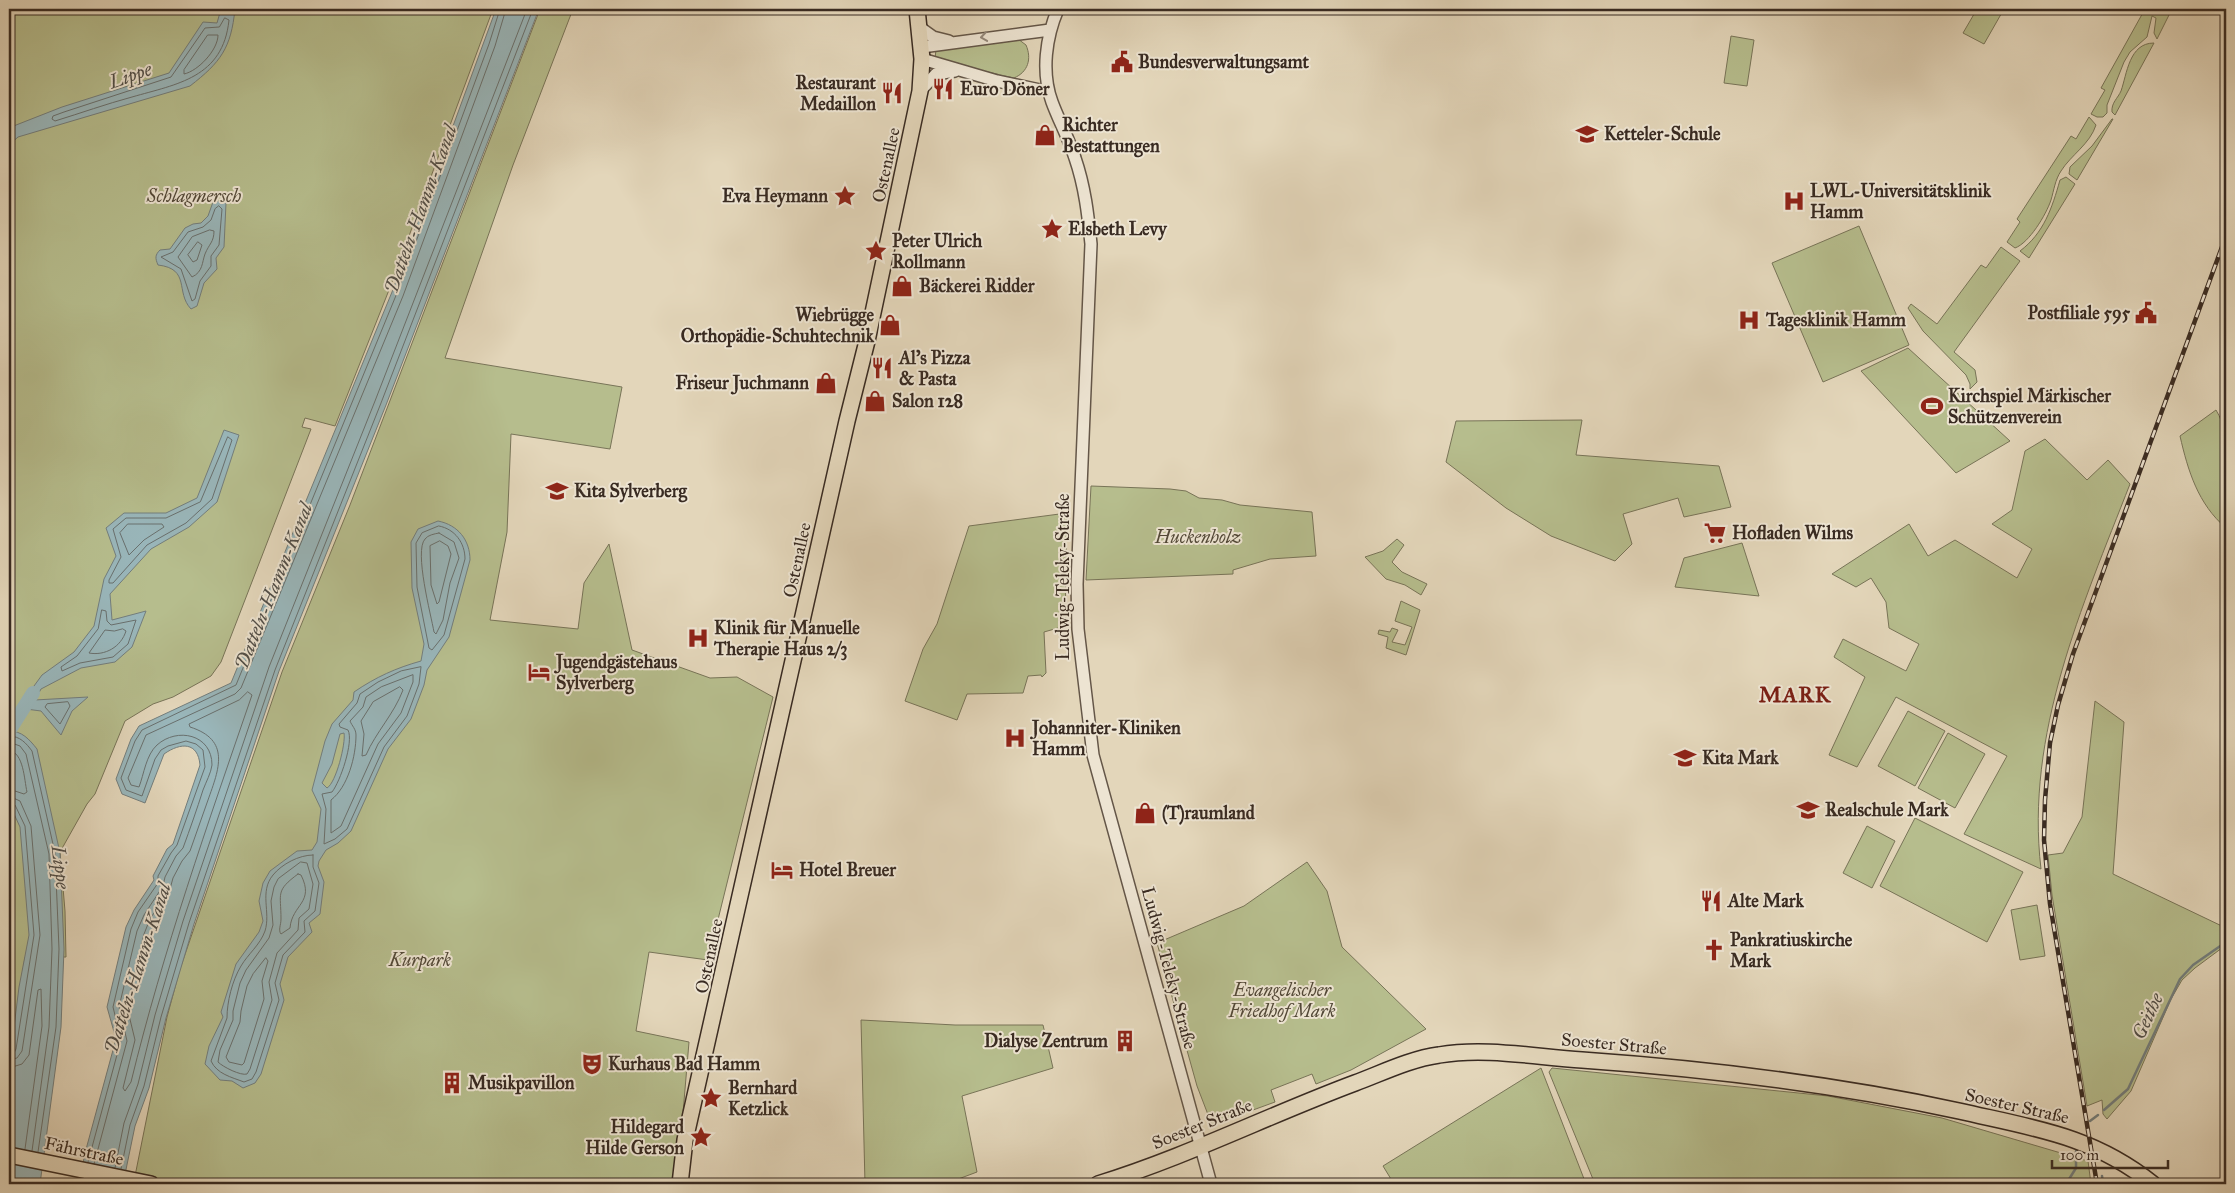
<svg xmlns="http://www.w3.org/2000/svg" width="2235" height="1193" font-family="'IM FELL Great Primer',serif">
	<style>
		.green { fill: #b6bd8d; stroke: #787458 }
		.water { fill: #99b6ba; stroke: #737e7d; fill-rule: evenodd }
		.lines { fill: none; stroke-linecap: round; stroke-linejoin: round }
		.shore { stroke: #69706e; stroke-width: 1 }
		.stream { stroke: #737e7d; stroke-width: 2.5 }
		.river { stroke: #99b6ba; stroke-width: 14 }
		.minor-casing { stroke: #645648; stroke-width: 14 }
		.major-casing { stroke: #392b22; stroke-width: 18 }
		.minor { stroke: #ede4d2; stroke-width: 11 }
		.major { stroke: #e3d6ba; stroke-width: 15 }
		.rail-casing { stroke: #392b22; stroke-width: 4.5 }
		.rail { stroke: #ede4d2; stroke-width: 2.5; stroke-dasharray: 8; stroke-linecap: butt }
		.oneway { stroke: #93887a }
		.labels { text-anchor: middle; stroke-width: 4; stroke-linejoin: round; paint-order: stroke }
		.poi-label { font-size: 18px; font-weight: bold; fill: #392b22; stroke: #ede4d2; text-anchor: start }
		.street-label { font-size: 18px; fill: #392b22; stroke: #ede4d2 }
		.park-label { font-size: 18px; font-style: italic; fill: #524837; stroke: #ede4d2 }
		.water-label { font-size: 19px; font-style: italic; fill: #514e48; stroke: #ede4d2 }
		.district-label { font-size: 22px; font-weight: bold; letter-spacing: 1px; fill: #7a1f14; stroke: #ede4d2 }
	</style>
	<rect width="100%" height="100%" fill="#e3d6ba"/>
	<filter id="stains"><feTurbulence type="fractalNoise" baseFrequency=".004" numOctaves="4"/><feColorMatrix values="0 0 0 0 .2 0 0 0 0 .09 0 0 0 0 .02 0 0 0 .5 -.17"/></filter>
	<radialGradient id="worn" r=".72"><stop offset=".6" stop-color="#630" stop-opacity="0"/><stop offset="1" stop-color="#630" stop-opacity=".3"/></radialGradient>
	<path class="green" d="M9 9H493L389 290 335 426 305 418 302 427 311 429 221 662 211 676 173 697 153 704 125 721 95 794 87 804 60 852 65 911 66 957H25L9 1067Z
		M540 9H573L513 165 445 358 622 387 610 449 511 434 507 532 490 620 578 629 584 583 609 544 632 650 710 678 737 677 773 697 708 960 649 952 636 1031 689 1042 677 1184H180L135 1176 167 1017 180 969 282 672 350 505Z
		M1977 9H2004L1984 44 1963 33Z
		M2145 9H2172L2157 39 2154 33 2156 18 2152 16 2147 37 2130 52 2124 62 2107 105V113L2103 117H2097L2091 114 2105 90 2101 88Z
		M1731 36 1754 40 1747 86 1724 83Z
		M1018 39 1026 45C1032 59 1028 72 1014 78L935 60 936 48Z
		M2154 43 2115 115 2112 112C2111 103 2118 98 2121 91 2127 74 2129 43 2154 43Z
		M2089 117 2096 125C2090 144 2071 155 2061 171 2055 180 2054 190 2051 200 2046 215 2029 243 2015 248L2007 242 2020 222 2017 219 2071 136 2076 139Z
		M2112 119H2113L2077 180 2069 174 2070 167 2092 146Z
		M2066 177 2075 184 2029 258 2020 251C2044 233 2052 208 2060 180Z
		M1859 226 1909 345 1823 382 1772 263Z
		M2001 247 2020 261 1954 352 1975 370 1977 382 1970 389V384L1966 375 1923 331 1908 308 1911 304 1937 324 1981 265 1986 268Z
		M1908 348 2010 441 1956 473 1861 371Z
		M2216 410C2234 438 2226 496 2226 528 2198 504 2188 471 2180 436Z
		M1582 420 1576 455 1719 466 1731 507 1684 517 1678 498 1623 514 1632 544 1615 561 1551 536 1506 508 1446 462 1456 421Z
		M2045 439 2087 480 2108 460 2130 484C2082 607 2025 734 2041 869L1964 834 2007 756 1896 697 1857 767 1829 755 1865 677 1834 657 1843 639 1906 671 1919 644 1889 628 1886 602 1871 578 1856 587 1832 574 1909 524 1928 556 1955 540 2017 578 2032 549 1992 524 2012 510 2025 451Z
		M1091 486 1170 489 1186 491 1199 498 1222 500 1240 505 1312 512 1316 556 1270 559 1233 570V574L1086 580Z
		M1067 513 1065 626 1044 632 1046 673 1042 677 1041 675 1028 676 1023 693 967 694 957 720 905 701 923 649 937 624 969 526Z
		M1397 539 1404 545 1392 562 1402 572 1427 584 1421 595 1405 585 1386 579 1365 557 1383 551Z
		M1742 543 1759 596 1675 587 1684 558Z
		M1401 601 1420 610 1406 655 1386 648 1388 637 1378 634 1379 630 1390 632 1392 628 1398 630 1392 642 1405 645 1412 627 1395 621Z
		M2095 701 2124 722 2113 874 2226 928V945L2195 968 2182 980 2171 999 2131 1091 2107 1119 2103 1114 2102 1100 2087 1106 2052 895 2048 855 2063 853 2082 817Z
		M1908 711 1945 731 1915 786 1878 766Z
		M1948 733 1985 754 1955 808 1918 788Z
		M1915 818 2023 872 1987 942 1880 886Z
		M1867 826 1895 841 1872 888 1843 873Z
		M1307 862 1327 891 1342 947 1426 1029 1351 1070 1316 1084 1312 1074 1271 1090 1275 1102 1212 1125 1197 1086 1157 943 1244 906Z
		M2037 905 2045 956 2020 960 2011 910Z
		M861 1020 955 1025H1043L1053 1068 962 1096 977 1172 945 1184H865Z
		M1541 1068 1586 1184H1394L1383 1166Z
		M1552 1068 1828 1096 1942 1118 2088 1161 2091 1184H1595L1549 1072Z"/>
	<path class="water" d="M221 9H235C231 48 221 62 190 86L18 137 9 145V128L11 127 62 107 169 73 203 22 217 23Z
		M496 9H539L386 405 279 671 194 924 166 1018 149 1088 135 1126 123 1184H79L85 1153 116 1039 107 1007 126 927 134 910 154 880 153 876 167 849 173 844 200 765C198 742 181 742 164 754L145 803 122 794 116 779 131 739 139 726 231 683 392 292Z
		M219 201 226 203 224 247 216 258 217 269 204 283 197 306 191 309C175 292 191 269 158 265 155 258 155 255 160 250L170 249 185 228 193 224 201 223 208 216 213 202Z
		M224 430 239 435 217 502 189 527 151 549 110 594 112 620 146 611 132 647 115 662 81 668 41 689 35 700 88 697 72 711 61 735 41 711 18 708 42 675 74 652 94 626 104 579 116 556 106 528 124 513H166L197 498Z
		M438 521C458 525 470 540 470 560L449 637 427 670 424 685 411 719 388 749 351 831 338 843 326 850 319 861 318 866 324 882 320 914 309 923 312 932 288 957 280 984 284 1000 261 1074 255 1083 243 1088 232 1081 220 1080 205 1064 209 1046 223 1017 221 1012 236 964 259 932 263 921 259 901 263 883 270 871 297 851 312 850 317 842 321 809 312 790 325 741 332 724 353 700 354 692C376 677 396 668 421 661L424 644 412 588 411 542 418 529ZM344 733C346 743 336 783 327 788L322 783 332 764 340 734Z
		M9 731C22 731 29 739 37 749L60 853 64 949 61 1027 40 1184H9V1067L19 987 29 935 20 827 9 803Z"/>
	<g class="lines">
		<path class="shore" d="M225 18 229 20C223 78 177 84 132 97 106 104 81 113 55 121L52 119 53 116 64 112 171 77 205 28 219 27Z
			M208 35H218C218 50 198 71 184 74V70Z
			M219 206 222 209 219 245 211 256V266L200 281 195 299 192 301 181 269 161 257 173 252 188 232 203 227 211 220 215 209Z
			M210 230 214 231C214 242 209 244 205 254 202 262 203 272 192 277L178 257 192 237Z
			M198 242 202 245 197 260 193 262 188 255Z
			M228 437 232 440 212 499 186 523 147 545 113 583H109V580L121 557 113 529 126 518H166L200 502Z
			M128 524H162L164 527 144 540 129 555 120 533Z
			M439 526C455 529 465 543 465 559L444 635 432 650 429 648 417 587 416 543 422 533Z
			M439 533 454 542 459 558 450 583 443 620 436 634 434 632C431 615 414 551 425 539 428 535 434 534 439 533Z
			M440 541 448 546 451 554 439 602 437 604 431 585 430 546Z
			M102 610 106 611 107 621 111 625 136 620 128 644 113 657 80 663 62 671 61 667 77 656 98 629Z
			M123 629 126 631C121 647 105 656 89 653L105 630 114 631Z
			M421 667 419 684 407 716 384 747 347 829 335 839 324 844 326 809 322 794 332 792C340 782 354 742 348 730L340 727 339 724 357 703 360 694 378 682 401 671Z
			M413 675V682L401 713 378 744 341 826 331 833V800C348 787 356 756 356 735 356 729 352 726 350 721L363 707 366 697 381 687Z
			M400 687 403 690C394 714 376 732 366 755L362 756 364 734 361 721 373 702Z
			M248 692 252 695C208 823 163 951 131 1082L125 1091 123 1088 135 1040 127 1007 144 934 150 919 170 889 173 878 182 861 190 851C196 834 202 817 208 800 219 769 231 740 190 727L189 724 239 700Z
			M68 702 70 706 60 724 45 707 47 704Z
			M9 736C20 736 26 743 32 751L55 853 59 949 56 1027 38 1152
			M9 742 20 746 26 754 49 854 52 949 49 1027 32 1151
			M9 750C24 753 24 779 27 792L24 794 9 789
			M9 796 20 801 31 826 40 935 22 1051 17 1058 9 1060
			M9 803 15 805 25 826 34 935 16 1049 14 1053 9 1054
			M313 855V867L319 883 315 911 304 921 305 932 283 955 275 983 279 1000 256 1072 252 1079 244 1082C231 1077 217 1074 211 1061L227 1018C227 1002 232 981 241 966 248 954 260 945 265 931 271 912 259 892 273 875 282 864 299 855 313 855Z
			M301 862 307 863 313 884 309 909 299 918 298 930 277 953 269 982 272 1000 250 1069 247 1074C241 1076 223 1067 218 1062L220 1050 233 1020V1011L240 983 246 970 269 938 273 925 271 901 274 887 278 879Z
			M298 874 301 875C315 903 292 904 290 928L281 934C278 930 281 925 281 919 281 893 275 891 298 874Z
			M266 958 268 961 262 981 264 999 244 1063 242 1065 229 1062 226 1057 240 1022 241 1011 247 986 253 974Z
			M9 1068 22 1064 29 1055 38 990 41 989 42 1026 25 1149
			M88 1162 121 1040 113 1007 131 929 138 912 158 883V876L171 853 177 845 205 767 203 750 196 744 186 741 168 746 161 750 155 759 142 796 126 790 121 778 135 741 142 730 236 685 397 293 489 44 500 9
			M94 1164 127 1041 119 1007 137 931 144 915 163 886 165 877 176 856 183 848C190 829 197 809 203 790 206 782 211 773 212 765 212 734 177 727 157 745 146 755 144 774 139 787L131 785 128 778 146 735 235 694 241 688 403 296 495 46 506 9
			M115 1168 124 1123 138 1084 155 1015 183 921 269 667 375 401 527 9
			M121 1169 130 1125 144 1086 161 1017 189 923 275 670 381 403 533 9"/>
		<path class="stream" d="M9 719 13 722
			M2104 1110 2128 1089 2180 979 2193 965 2226 942
			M2090 1121 2098 1115
			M2102 1176 2103 1184
			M2066 1184 2076 1168V1151"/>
		<path class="river" d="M9 731 33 693"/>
		<g class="minor-casing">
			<path id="minor" d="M1058 9C1046 37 1041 72 1052 102 1059 121 1069 139 1075 158 1085 187 1088 215 1091 244L1077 584 1078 629 1093 755 1211 1184
				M919 27 933 37 949 41
				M922 47 1050 30
				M922 59 997 81 1040 90 1048 89
				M920 91 936 74 955 71"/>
		</g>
		<g class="major-casing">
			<path id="major" d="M9 1155 151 1184
				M680 1184 685 1140 847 421 867 341 920 91 922 59 917 9
				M1098 1184C1186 1157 1269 1115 1355 1083 1382 1073 1410 1059 1439 1055 1485 1047 1535 1057 1582 1060 1709 1069 1835 1084 1959 1111 2033 1128 2092 1135 2153 1184"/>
		</g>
		<use href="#minor" class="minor"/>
		<use href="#major" class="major"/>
		<g class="rail-casing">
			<path id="rail" d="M2097 1184 2050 904 2044 840 2045 800 2050 743 2058 705 2073 654 2226 236"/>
		</g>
		<use href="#rail" class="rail"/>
	</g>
	<defs><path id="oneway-chevron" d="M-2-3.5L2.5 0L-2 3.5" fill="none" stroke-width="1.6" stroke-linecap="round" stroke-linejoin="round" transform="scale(1.25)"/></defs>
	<use class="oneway" href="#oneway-chevron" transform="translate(984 37) rotate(172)"/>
	<defs>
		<g id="civic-bare" transform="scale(1.725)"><path d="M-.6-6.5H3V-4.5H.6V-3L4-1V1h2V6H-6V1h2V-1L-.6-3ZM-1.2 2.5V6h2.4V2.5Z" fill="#8f2418" stroke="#ede4d2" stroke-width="2.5" paint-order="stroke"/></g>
		<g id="restaurant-bare" transform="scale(1.725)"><path d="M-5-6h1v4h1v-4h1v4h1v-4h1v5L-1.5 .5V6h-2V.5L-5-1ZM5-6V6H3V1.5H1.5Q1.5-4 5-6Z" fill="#8f2418" stroke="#ede4d2" stroke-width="2.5" paint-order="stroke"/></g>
		<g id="school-bare" transform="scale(1.725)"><path d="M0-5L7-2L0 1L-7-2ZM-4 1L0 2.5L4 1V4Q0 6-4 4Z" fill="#8f2418" stroke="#ede4d2" stroke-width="2.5" paint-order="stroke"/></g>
		<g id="shop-bare" transform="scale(1.725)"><path d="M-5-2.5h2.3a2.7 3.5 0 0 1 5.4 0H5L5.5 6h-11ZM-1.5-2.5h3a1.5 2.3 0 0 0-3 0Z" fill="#8f2418" stroke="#ede4d2" stroke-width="2.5" paint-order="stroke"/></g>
		<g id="sight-bare" transform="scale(1.725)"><path d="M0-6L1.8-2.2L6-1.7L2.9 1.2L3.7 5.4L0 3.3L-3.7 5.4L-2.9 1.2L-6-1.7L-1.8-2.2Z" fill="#8f2418" stroke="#ede4d2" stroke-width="2.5" paint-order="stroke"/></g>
		<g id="hospital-bare" transform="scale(1.725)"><path d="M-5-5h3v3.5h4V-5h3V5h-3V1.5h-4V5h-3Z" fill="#8f2418" stroke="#ede4d2" stroke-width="2.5" paint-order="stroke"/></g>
		<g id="stadium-bare" transform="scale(1.725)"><path d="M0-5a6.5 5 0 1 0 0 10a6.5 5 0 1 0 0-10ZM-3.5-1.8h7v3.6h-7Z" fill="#8f2418" stroke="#ede4d2" stroke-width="2.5" paint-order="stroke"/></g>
		<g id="supermarket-bare" transform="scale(1.725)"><path d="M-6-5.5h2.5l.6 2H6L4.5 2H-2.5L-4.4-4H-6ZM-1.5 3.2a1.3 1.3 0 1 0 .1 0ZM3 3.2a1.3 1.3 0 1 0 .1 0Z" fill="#8f2418" stroke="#ede4d2" stroke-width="2.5" paint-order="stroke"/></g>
		<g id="hotel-bare" transform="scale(1.725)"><path d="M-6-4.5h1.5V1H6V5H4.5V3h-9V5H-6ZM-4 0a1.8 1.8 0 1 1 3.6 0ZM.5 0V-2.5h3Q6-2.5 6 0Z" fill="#8f2418" stroke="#ede4d2" stroke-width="2.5" paint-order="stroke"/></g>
		<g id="church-bare" transform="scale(1.725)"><path d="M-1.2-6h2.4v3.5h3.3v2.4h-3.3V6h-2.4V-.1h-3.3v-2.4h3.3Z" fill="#8f2418" stroke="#ede4d2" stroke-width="2.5" paint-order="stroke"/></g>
		<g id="building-bare" transform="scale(1.725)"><path d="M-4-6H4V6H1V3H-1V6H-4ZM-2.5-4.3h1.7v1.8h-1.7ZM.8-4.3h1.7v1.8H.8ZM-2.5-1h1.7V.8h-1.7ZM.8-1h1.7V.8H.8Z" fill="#8f2418" stroke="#ede4d2" stroke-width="2.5" paint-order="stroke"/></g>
		<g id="theatre-bare" transform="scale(1.725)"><path d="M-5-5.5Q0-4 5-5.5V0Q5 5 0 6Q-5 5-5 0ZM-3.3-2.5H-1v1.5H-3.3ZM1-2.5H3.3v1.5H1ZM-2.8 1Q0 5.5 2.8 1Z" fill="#8f2418" stroke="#ede4d2" stroke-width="2.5" paint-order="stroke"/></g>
	</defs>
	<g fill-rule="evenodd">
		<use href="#civic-bare" x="1122" y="62"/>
		<use href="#restaurant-bare" x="943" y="89"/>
		<use href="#restaurant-bare" x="892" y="93"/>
		<use href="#school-bare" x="1587" y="134"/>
		<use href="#shop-bare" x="1045" y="135"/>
		<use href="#sight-bare" x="845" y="196"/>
		<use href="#hospital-bare" x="1794" y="201"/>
		<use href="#sight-bare" x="1052" y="229"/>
		<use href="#sight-bare" x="876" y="251"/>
		<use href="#shop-bare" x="902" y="286"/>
		<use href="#civic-bare" x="2146" y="313"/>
		<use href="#hospital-bare" x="1749" y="320"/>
		<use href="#shop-bare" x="890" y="325"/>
		<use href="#restaurant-bare" x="882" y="368"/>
		<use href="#shop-bare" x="826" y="383"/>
		<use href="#shop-bare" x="875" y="401"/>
		<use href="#stadium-bare" x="1932" y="406"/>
		<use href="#school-bare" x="557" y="491"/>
		<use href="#supermarket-bare" x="1715" y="533"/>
		<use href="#hospital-bare" x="698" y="638"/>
		<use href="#hotel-bare" x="539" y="672"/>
		<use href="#hospital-bare" x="1015" y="738"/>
		<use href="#school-bare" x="1685" y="758"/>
		<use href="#school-bare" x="1808" y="810"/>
		<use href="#shop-bare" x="1145" y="813"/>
		<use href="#hotel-bare" x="782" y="870"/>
		<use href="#restaurant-bare" x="1711" y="901"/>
		<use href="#church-bare" x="1714" y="950"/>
		<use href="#building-bare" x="1125" y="1041"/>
		<use href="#theatre-bare" x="592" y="1064"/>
		<use href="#building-bare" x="452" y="1083"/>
		<use href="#sight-bare" x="711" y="1098"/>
		<use href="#sight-bare" x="701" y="1137"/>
	</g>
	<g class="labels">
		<g class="poi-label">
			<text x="1138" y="68">Bundesverwaltungsamt</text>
			<text x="876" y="89" text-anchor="end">Restaurant<tspan x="876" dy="21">Medaillon</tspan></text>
			<text x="960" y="95">Euro Döner</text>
			<text x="1062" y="131">Richter<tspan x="1062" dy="21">Bestattungen</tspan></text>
			<text x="1604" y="140">Ketteler-Schule</text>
			<text x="1810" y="197">LWL-Universitätsklinik<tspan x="1810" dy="21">Hamm</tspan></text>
			<text x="828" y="202" text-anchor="end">Eva Heymann</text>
			<text x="1068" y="235">Elsbeth Levy</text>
			<text x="892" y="247">Peter Ulrich<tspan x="892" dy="21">Rollmann</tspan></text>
			<text x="919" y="292">Bäckerei Ridder</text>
			<text x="2130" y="319" text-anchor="end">Postfiliale 595</text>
			<text x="874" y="321" text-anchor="end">Wiebrügge<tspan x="874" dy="21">Orthopädie-Schuhtechnik</tspan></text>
			<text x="1766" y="326">Tagesklinik Hamm</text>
			<text x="899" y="364">Al's Pizza<tspan x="899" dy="21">&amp; Pasta</tspan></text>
			<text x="809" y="389" text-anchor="end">Friseur Juchmann</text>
			<text x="1948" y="402">Kirchspiel Märkischer<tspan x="1948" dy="21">Schützenverein</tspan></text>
			<text x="892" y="407">Salon 128</text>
			<text x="574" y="497">Kita Sylverberg</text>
			<text x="1732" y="539">Hofladen Wilms</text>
			<text x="714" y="634">Klinik für Manuelle<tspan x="714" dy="21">Therapie Haus 2/3</tspan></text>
			<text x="556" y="668">Jugendgästehaus<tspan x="556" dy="21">Sylverberg</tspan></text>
			<text x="1032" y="734">Johanniter-Kliniken<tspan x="1032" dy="21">Hamm</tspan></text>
			<text x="1702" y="764">Kita Mark</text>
			<text x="1825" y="816">Realschule Mark</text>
			<text x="1162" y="819">(T)raumland</text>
			<text x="799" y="876">Hotel Breuer</text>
			<text x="1728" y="907">Alte Mark</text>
			<text x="1730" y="946">Pankratiuskirche<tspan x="1730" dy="21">Mark</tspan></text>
			<text x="1108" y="1047" text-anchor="end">Dialyse Zentrum</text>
			<text x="608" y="1070">Kurhaus Bad Hamm</text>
			<text x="468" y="1089">Musikpavillon</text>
			<text x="728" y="1094">Bernhard<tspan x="728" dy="21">Ketzlick</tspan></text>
			<text x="684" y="1133" text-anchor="end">Hildegard<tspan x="684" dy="21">Hilde Gerson</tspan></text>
		</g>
		<g class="street-label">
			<text transform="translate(886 165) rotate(-78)" y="6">Ostenallee</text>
			<text transform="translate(797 560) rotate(-78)" y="6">Ostenallee</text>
			<text transform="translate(1063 577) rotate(-90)" y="6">Ludwig-Teleky-Straße</text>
			<text transform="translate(709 956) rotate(-78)" y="6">Ostenallee</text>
			<text transform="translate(1169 968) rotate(75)" y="6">Ludwig-Teleky-Straße</text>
			<text transform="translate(1614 1044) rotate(5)" y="6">Soester Straße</text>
			<text transform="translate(2017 1106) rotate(13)" y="6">Soester Straße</text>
			<text transform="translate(1202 1124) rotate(-22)" y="6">Soester Straße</text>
			<text transform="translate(84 1151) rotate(12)" y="6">Fährstraße</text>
		</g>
		<g class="park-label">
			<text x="194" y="202">Schlagmersch</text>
			<text x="1198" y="543">Huckenholz</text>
			<text x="420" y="966">Kurpark</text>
			<text x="1282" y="996">Evangelischer<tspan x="1282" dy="21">Friedhof Mark</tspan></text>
		</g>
		<g class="water-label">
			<text transform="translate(130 75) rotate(-19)" y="7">Lippe</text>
			<text transform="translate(420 209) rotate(-70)" y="7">Datteln-Hamm-Kanal</text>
			<text transform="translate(273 586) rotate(-68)" y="7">Datteln-Hamm-Kanal</text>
			<text transform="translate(61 867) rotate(83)" y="7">Lippe</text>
			<text transform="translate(137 968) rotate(-72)" y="7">Datteln-Hamm-Kanal</text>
			<text transform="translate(2147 1016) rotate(-65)" y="7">Geithe</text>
		</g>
		<g class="district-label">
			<text x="1795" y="702">MARK</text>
		</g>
	</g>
	<rect width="2235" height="1193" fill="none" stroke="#e3d6ba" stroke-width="30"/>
	<rect x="10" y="10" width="2215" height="1173" fill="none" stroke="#392b22" stroke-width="2.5"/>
	<rect x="15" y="15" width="2205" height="1163" fill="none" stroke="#392b22"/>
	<path d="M2052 1160v8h116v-8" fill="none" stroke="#392b22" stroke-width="2.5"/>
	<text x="2060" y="1160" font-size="15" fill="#392b22" stroke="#ede4d2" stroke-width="4" paint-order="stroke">100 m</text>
	<rect width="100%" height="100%" filter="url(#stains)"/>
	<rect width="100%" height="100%" fill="url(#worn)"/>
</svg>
